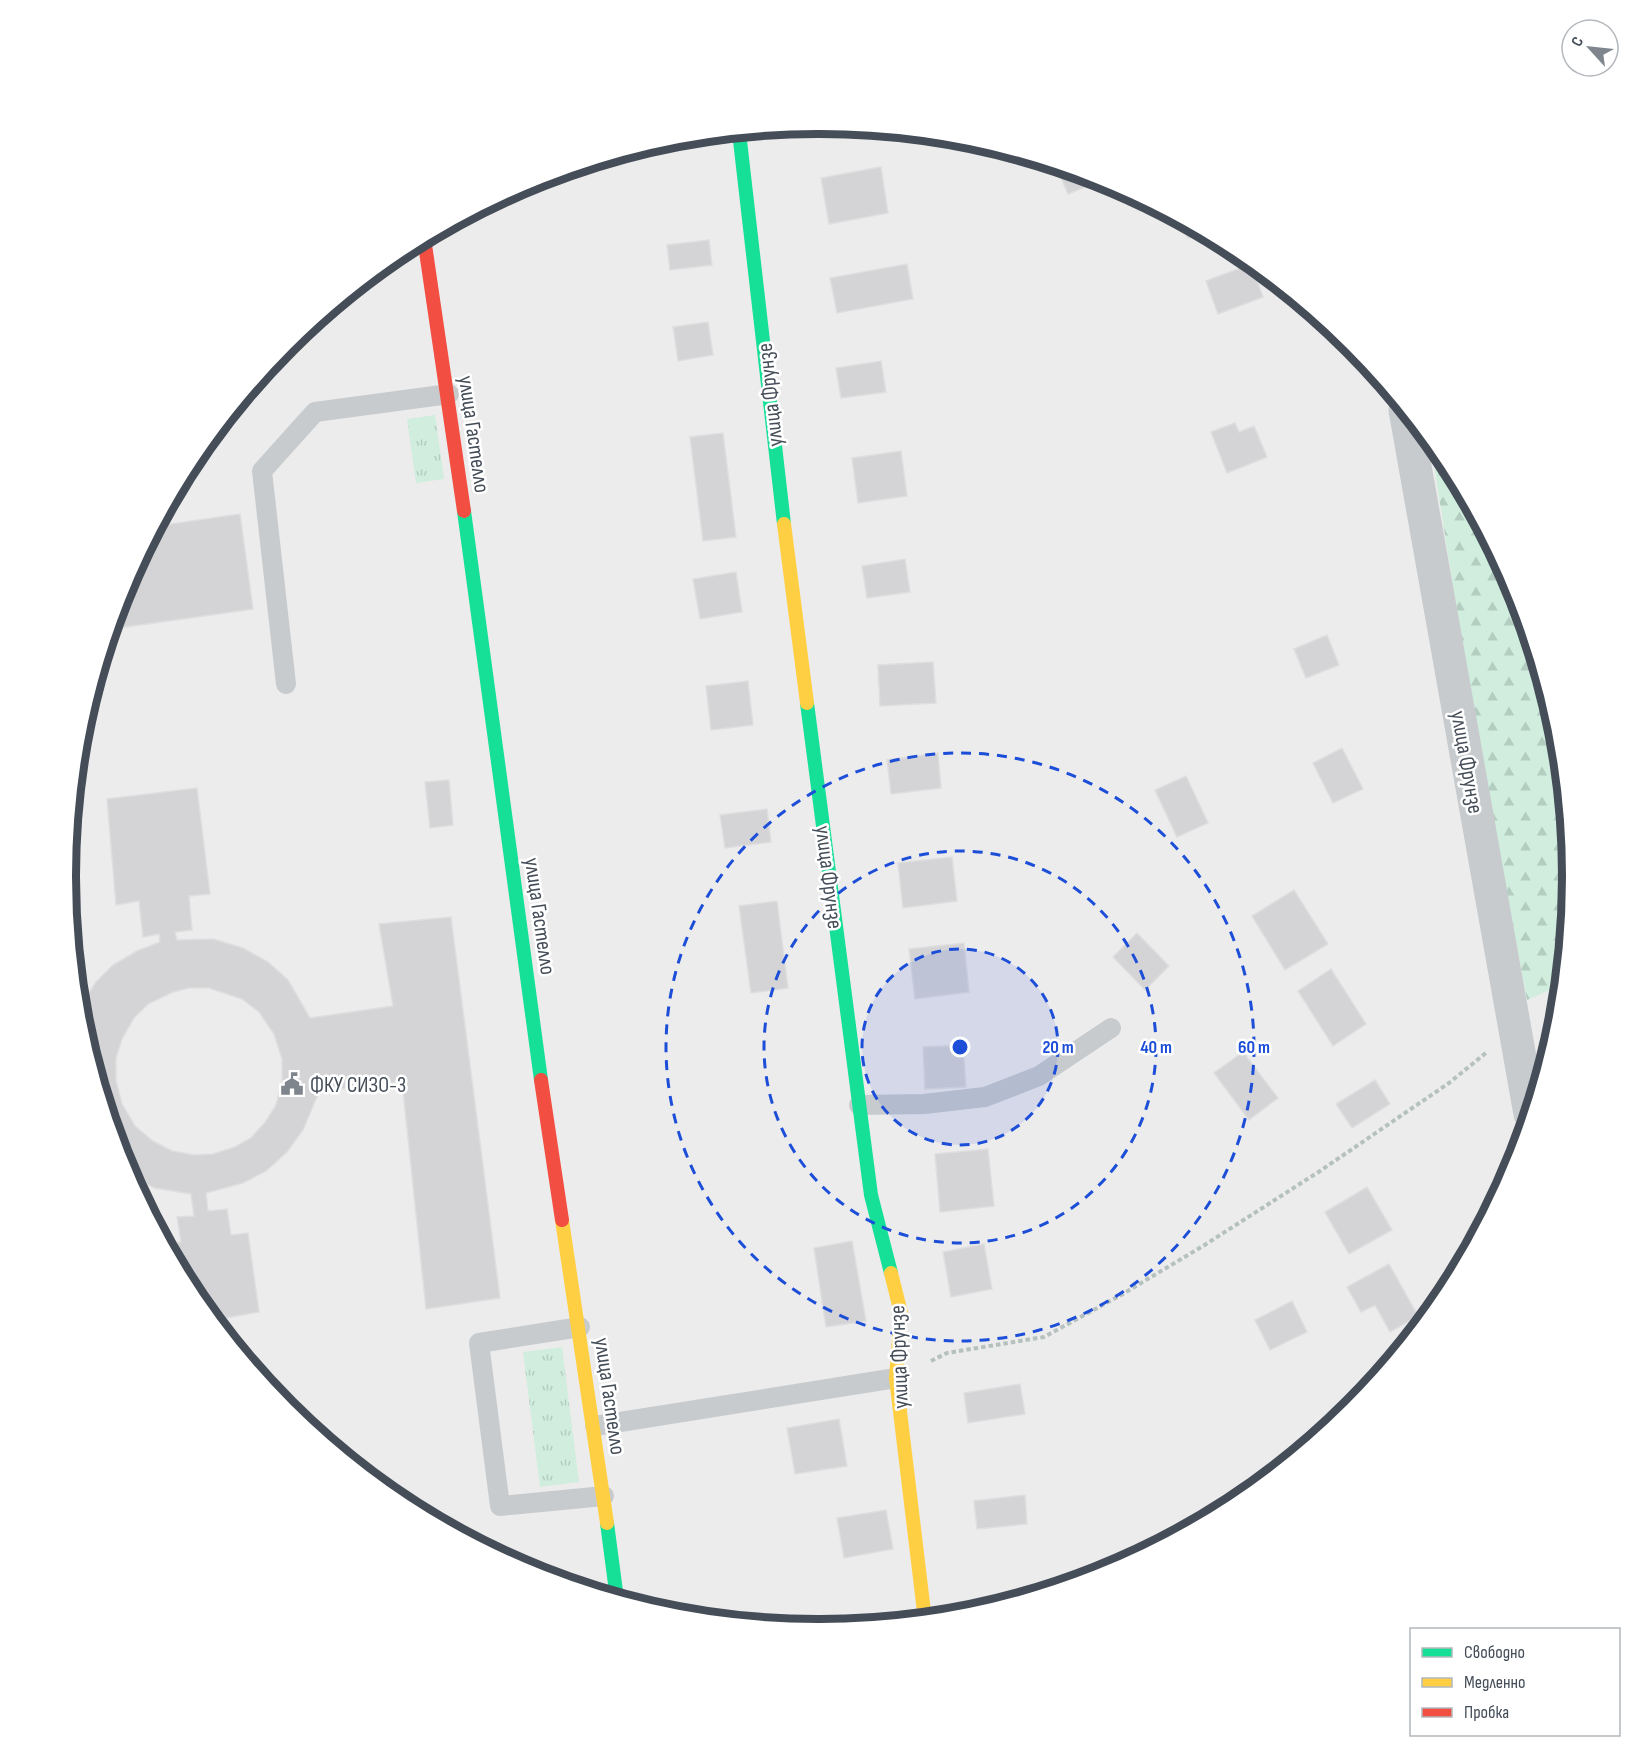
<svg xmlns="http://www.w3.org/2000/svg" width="1638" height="1754" font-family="'Sofia Sans Condensed',sans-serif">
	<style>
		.grass { fill: url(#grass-tufts) }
		.forest { fill: url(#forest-firs) }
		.building { fill: #d4d4d7; stroke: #dededf; stroke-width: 1.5; fill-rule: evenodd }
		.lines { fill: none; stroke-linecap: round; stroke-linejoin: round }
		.path { stroke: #b5c1bf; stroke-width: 4; stroke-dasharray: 4.5 3; stroke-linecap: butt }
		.lane { stroke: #c8cbcd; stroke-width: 20 }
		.street { stroke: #c8cbcd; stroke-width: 33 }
		.fast { stroke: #16e098; stroke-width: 14 }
		.slow { stroke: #ffcf43; stroke-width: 14 }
		.jam { stroke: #f24e42; stroke-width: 14 }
		.ring { fill: none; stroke: #1d4ed8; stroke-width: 3; stroke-dasharray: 10 8 }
		.labels { text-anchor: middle; stroke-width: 5; stroke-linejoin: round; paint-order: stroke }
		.street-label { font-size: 22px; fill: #444d58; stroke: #fff }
		.poi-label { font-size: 22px; fill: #444d58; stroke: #fff; text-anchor: start }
		.rim { fill: none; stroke: #444d58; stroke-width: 8 }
		.centre { fill: #1d4ed8; stroke: #fff; stroke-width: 3 }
		.ring-label { font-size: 18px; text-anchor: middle; font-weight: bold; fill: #1d4ed8; stroke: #fff; stroke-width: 5; stroke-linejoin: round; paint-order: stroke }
	</style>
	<defs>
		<pattern id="grass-tufts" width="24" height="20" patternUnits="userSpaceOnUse" patternTransform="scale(1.5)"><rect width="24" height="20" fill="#d0edde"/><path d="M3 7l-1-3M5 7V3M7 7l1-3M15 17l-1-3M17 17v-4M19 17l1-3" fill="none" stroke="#b4cdc1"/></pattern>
		<pattern id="forest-firs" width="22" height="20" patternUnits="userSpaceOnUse" patternTransform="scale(1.5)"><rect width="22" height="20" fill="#d0edde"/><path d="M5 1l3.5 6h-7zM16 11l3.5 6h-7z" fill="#b4cdc1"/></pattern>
	</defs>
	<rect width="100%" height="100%" fill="#edecec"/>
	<path class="grass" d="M435 415 444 479 416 483 407 419Z
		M562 1347 579 1482 540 1487 523 1352Z"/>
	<path class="forest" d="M1430 440 1445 459 1515 589 1558 730 1572 877 1561 985 1527 1000 1472 707Z"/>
	<path class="building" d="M1056 166 1102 180 1068 194Z
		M881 167 888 213 829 224 821 178Z
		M1182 221 1203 233 1188 238Z
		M709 240 712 265 670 270 667 245Z
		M907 264 913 299 837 313 830 278Z
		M1251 264 1263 297 1218 314 1206 281Z
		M708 322 713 355 678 361 673 327Z
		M881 361 886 392 841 398 836 368Z
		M1235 423 1239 432 1254 426 1267 457 1227 473 1211 432Z
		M723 433 736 537 703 541 690 437Z
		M901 451 907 496 858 503 852 458Z
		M240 514 253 609 111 629 123 589 157 526Z
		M905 559 910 592 867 598 862 566Z
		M736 572 742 612 700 619 693 579Z
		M1327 635 1339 665 1306 678 1294 649Z
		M933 662 936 703 880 706 878 665Z
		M748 681 753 725 711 730 706 686Z
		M1342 748 1363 789 1333 803 1313 763Z
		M938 753 941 788 891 794 887 760Z
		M1186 776 1208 823 1177 837 1155 790Z
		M449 780 453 825 430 828 425 782Z
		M197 788 210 894 189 896 192 930 175 932 177 940 213 939 243 948 268 962 288 980 310 1018 393 1006 379 924 451 917 500 1298 426 1309 402 1081 319 1092 303 1130 287 1152 266 1171 243 1183 206 1193 208 1211 227 1209 231 1235 248 1233 259 1312 215 1320V1322L193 1295 167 1244 181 1242 177 1217 194 1216 191 1194 155 1188 129 1176 123 1165 80 1024 79 1008 96 982 113 965 137 951 160 942 159 934 143 937 139 901 116 905 107 799ZM189 988H209L242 999 259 1012 274 1034 282 1059V1083L276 1105 266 1121 251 1138 235 1147 213 1154 194 1155 172 1151 153 1141 135 1126 122 1104 116 1081V1058L122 1039 134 1018 148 1004 173 992Z
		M767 809 771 842 725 848 720 815Z
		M952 857 957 901 903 908 898 863Z
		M1294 890 1328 944 1285 970 1252 916Z
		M777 901 788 988 751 993 739 906Z
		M1137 933 1169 966 1145 990 1113 957Z
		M964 943 969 992 915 999 909 949Z
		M1331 969 1366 1024 1333 1046 1298 991Z
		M963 1045 966 1087 925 1089 923 1047Z
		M1243 1052 1278 1098 1249 1120 1214 1073Z
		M1375 1080 1390 1104 1352 1128 1336 1104Z
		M988 1149 994 1206 940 1212 935 1154Z
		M1367 1187 1392 1230 1349 1254 1325 1212Z
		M852 1241 866 1321 826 1327 814 1248Z
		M984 1244 992 1289 951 1297 943 1252Z
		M1389 1264 1418 1316 1390 1332 1375 1305 1361 1312 1347 1287Z
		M1292 1301 1307 1332 1270 1350 1255 1320Z
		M1020 1384 1025 1414 968 1423 964 1393Z
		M839 1419 847 1466 795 1474 787 1428Z
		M1025 1495 1027 1524 977 1529 974 1501Z
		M886 1510 893 1549 844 1558 837 1518Z
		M1017 1597V1600L987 1609 986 1600Z
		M901 1612 902 1622 840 1628 839 1620Z"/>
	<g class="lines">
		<path class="path" d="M931 1361 947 1353 1044 1337 1121 1295 1203 1246 1320 1171 1449 1083 1487 1052"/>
		<path class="lane" d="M286 684 262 471 315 412 449 394
			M859 1105 924 1104 985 1097 1039 1076 1111 1028
			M580 1327 479 1343 500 1506 604 1496
			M595 1426 896 1378"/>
		<path class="street" d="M1405 410 1530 1114"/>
		<path class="fast" d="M739 132 784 524
			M464 511 541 1080
			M807 703 871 1195 891 1273
			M607 1523 617 1599"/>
		<path class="slow" d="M784 524 807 703
			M562 1220 607 1523
			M891 1273 901 1313 896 1378 925 1620"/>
		<path class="jam" d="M424 238 464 511
			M541 1080 562 1220"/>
	</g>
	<circle cx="960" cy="1047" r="98" fill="#1d4ed8" fill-opacity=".12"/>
	<g class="ring">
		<circle cx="960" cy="1047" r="98"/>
		<circle cx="960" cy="1047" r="196"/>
		<circle cx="960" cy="1047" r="294"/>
	</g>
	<defs>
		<g id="civic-bare" transform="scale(1.8)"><path d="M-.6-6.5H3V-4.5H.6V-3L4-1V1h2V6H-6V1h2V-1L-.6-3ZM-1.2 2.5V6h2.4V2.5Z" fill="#7f858c" stroke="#fff" stroke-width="2.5" paint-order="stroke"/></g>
	</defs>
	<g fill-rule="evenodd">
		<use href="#civic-bare" x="292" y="1084"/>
	</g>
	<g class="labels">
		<g class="street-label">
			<text transform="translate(769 395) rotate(-96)" y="8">улица Фрунзе</text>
			<text transform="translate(475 434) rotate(82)" y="8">улица Гастелло</text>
			<text transform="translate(1468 762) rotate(80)" y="8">улица Фрунзе</text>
			<text transform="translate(830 877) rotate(83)" y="8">улица Фрунзе</text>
			<text transform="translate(541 916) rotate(82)" y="8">улица Гастелло</text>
			<text transform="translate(898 1357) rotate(-92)" y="8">улица Фрунзе</text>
			<text transform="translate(611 1396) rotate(82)" y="8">улица Гастелло</text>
		</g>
		<g class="poi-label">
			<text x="310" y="1092">ФКУ СИЗО-3</text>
		</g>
	</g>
	<path d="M0 0H1638V1754H0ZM818 134H820A742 742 0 0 1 1562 876V877A742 742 0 0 1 820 1619H818A742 742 0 0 1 76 877V876A742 742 0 0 1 818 134Z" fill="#fff" fill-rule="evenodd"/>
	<path class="rim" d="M818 134H820A742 742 0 0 1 1562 876V877A742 742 0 0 1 820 1619H818A742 742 0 0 1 76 877V876A742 742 0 0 1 818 134Z"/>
	<circle cx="960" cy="1047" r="9" class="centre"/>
	<g class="ring-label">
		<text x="1058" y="1053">20 m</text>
		<text x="1156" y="1053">40 m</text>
		<text x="1254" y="1053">60 m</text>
	</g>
	<rect x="1410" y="1628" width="210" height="108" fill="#ffffff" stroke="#b4b8bc" stroke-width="1.5"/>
	<rect x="1422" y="1648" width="30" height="9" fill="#16e098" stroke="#b4b8bc" stroke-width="1.5"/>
	<text x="1464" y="1658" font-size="18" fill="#444d58">Свободно</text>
	<rect x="1422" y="1678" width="30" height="9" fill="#ffcf43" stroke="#b4b8bc" stroke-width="1.5"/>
	<text x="1464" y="1688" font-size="18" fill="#444d58">Медленно</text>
	<rect x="1422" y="1708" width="30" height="9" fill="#f24e42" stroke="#b4b8bc" stroke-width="1.5"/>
	<text x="1464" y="1718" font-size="18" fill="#444d58">Пробка</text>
	<g transform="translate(1590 48) rotate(297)"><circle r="28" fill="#ffffff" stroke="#b4b8bc" stroke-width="1.5"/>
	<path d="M0-4.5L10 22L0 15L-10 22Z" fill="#7f858c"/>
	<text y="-9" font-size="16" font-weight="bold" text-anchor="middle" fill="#444d58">С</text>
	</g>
</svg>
